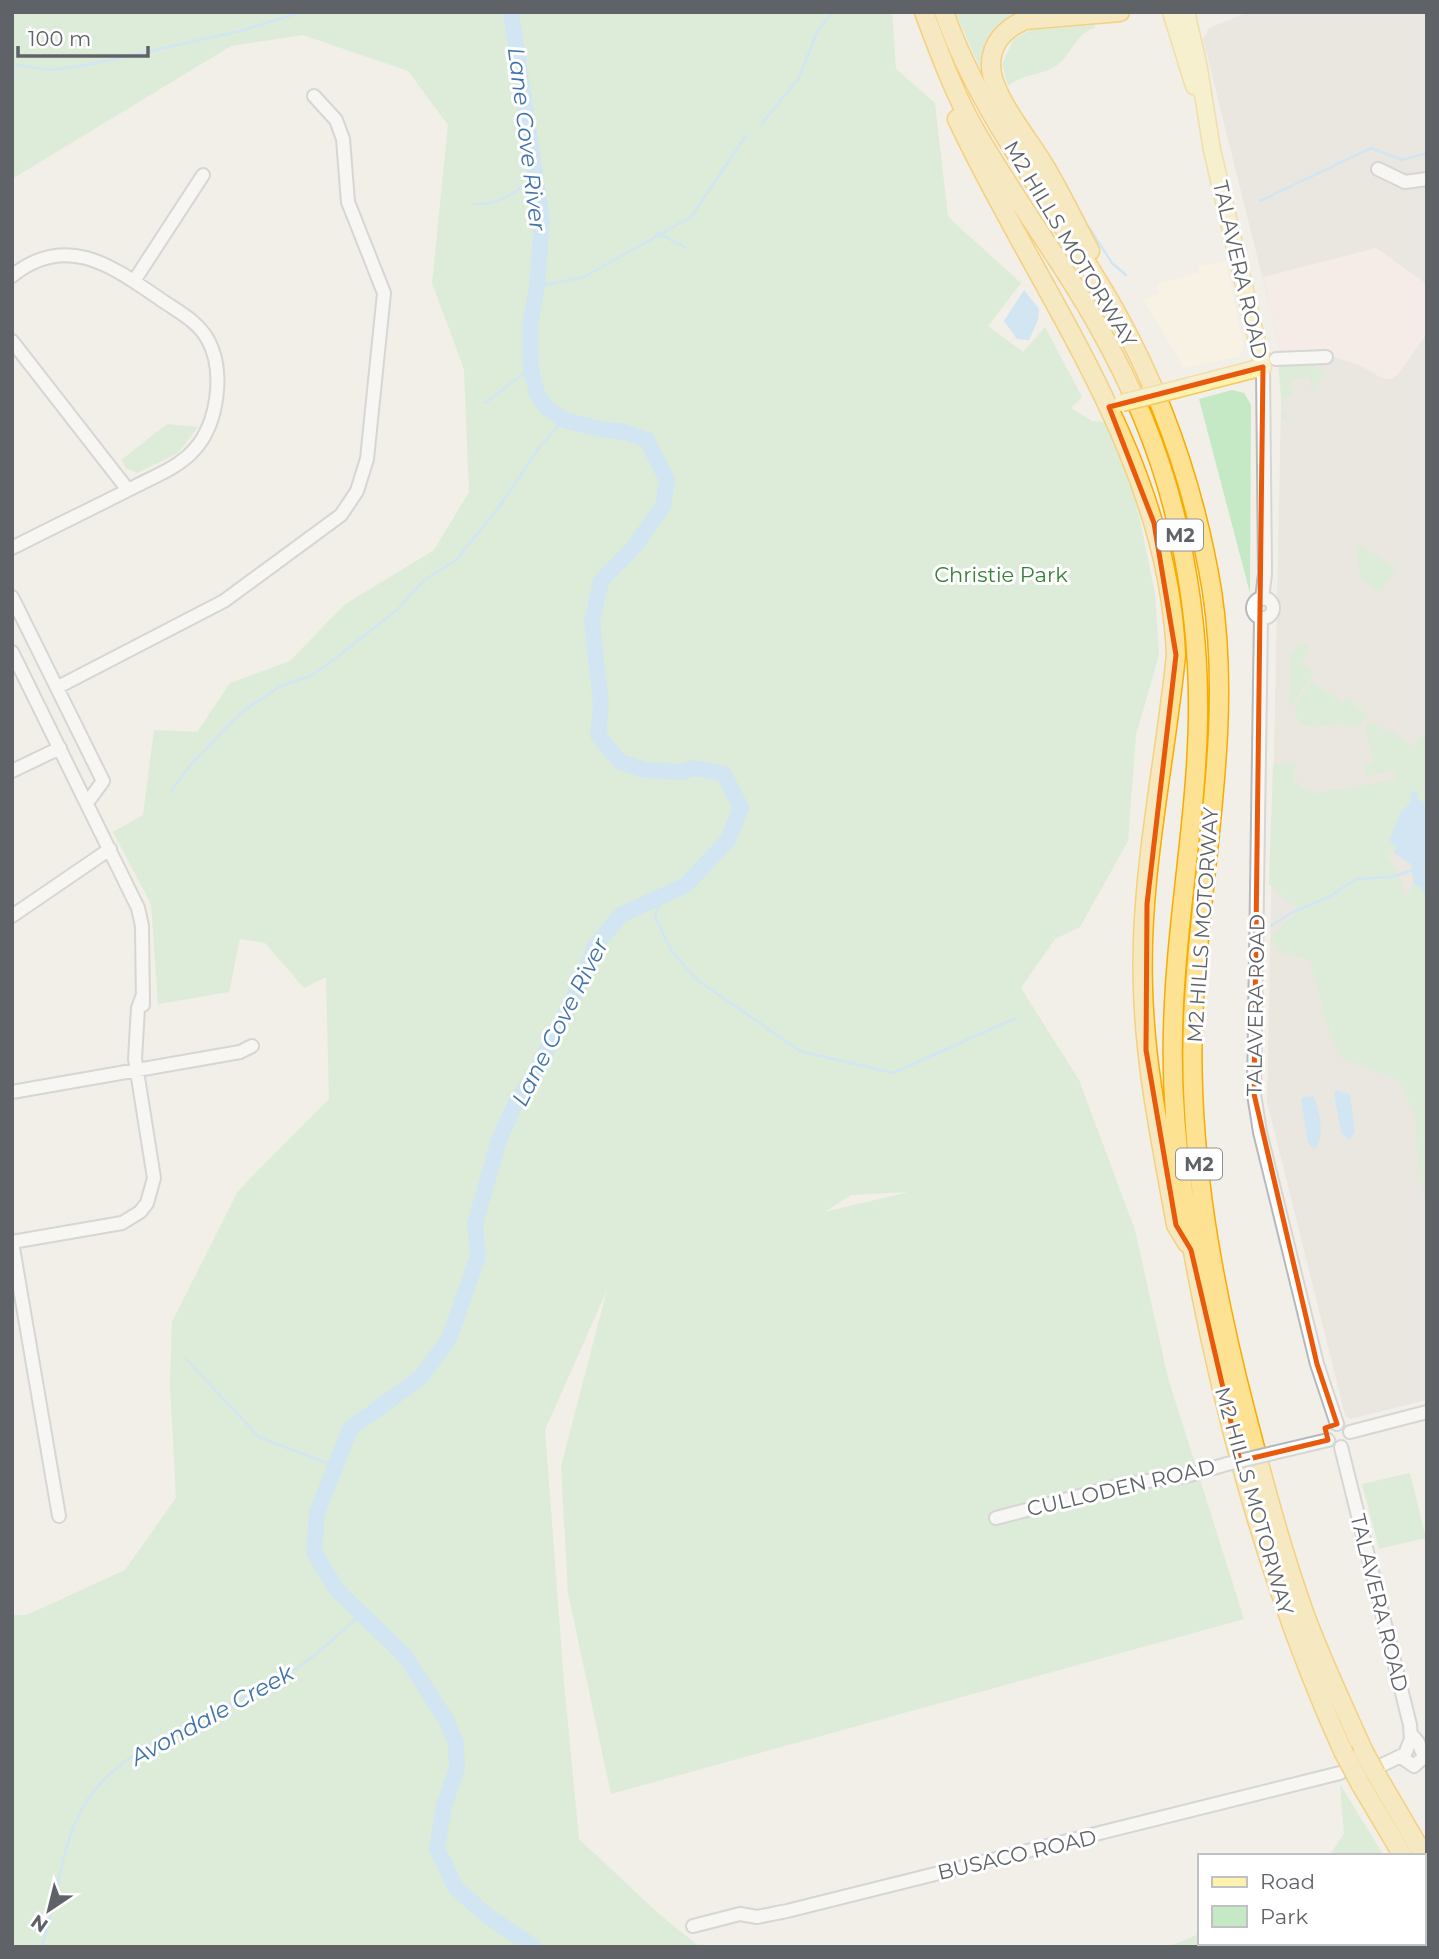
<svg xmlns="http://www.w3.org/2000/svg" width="1439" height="1959" font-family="Montserrat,sans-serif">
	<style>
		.commercial { fill: #fef7e0 }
		.education { fill: #e1ded6 }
		.medical { fill: #fce8e6 }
		.green { fill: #c5e8c5; fill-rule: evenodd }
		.water { fill: #aadaff }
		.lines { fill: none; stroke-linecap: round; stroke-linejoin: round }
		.stream { stroke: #aadaff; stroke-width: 2.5 }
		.river { stroke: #aadaff; stroke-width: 16 }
		.minor-casing { stroke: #b5b8bc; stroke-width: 16 }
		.major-casing { stroke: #f2c960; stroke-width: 19 }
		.highway-casing { stroke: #f9ab00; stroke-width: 21 }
		.minor { stroke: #fff; stroke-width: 12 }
		.major { stroke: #fff2af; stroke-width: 16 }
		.highway { stroke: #fde293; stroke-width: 18 }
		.minor-bridge-casing { stroke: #b5b8bc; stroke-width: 16; stroke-linecap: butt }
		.major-bridge-casing { stroke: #f2c960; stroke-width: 19; stroke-linecap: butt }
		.highway-bridge-casing { stroke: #f9ab00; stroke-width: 21; stroke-linecap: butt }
		.minor-bridge { stroke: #fff; stroke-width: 12 }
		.major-bridge { stroke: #fff2af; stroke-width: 16 }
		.highway-bridge { stroke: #fde293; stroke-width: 18 }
		.marked { fill: none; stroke: #e8590c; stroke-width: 5; stroke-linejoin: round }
		.labels { text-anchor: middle; stroke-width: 6; stroke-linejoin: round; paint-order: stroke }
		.shield { fill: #fff; stroke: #8f9295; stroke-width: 2 }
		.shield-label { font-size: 19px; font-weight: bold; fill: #5f6368 }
		.street-label { font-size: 21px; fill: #5f6368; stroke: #fff }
		.park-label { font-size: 21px; fill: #348238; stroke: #fff }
		.water-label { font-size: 23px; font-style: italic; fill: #4174aa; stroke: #fff }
	</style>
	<rect width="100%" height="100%" fill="#f1efe8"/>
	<path class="commercial" d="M1226 261 1244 348 1240 356 1184 368 1143 299 1159 294 1157 284 1200 272 1198 266Z"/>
	<path class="education" d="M1249 12H1427V1400L1350 1419 1345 1415 1267 1102 1282 356 1203 39 1209 28Z"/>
	<path class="medical" d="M1376 248 1427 284V334L1398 374 1392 379 1382 378 1361 366 1323 353 1282 356 1263 277Z"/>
	<path class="green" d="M12 12H892L896 69 935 103 948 217 1021 283 988 326 1023 352 1045 327 1082 397 1071 408 1092 421 1107 422 1136 501 1155 593 1159 655 1136 735 1128 841 1080 927 1055 939 1021 988 1079 1080 1135 1230 1168 1378 1244 1619 611 1794 568 1593 561 1466 607 1290 545 1430 564 1683 579 1839 659 1914 700 1947H12V1615H27L125 1570 176 1498 170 1385 172 1322 238 1191 329 1099 326 977 304 988 265 943 240 939 229 992 158 1004 151 904 113 832 143 815 154 730 197 732 230 683 290 661 344 605 434 550 469 492 464 369 432 283 448 125 408 71 303 35 231 46 12 179ZM906 1192 905 1193 824 1212 851 1195Z
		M955 12H1026L1016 17 987 84Z
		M1095 25V28C1075 34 1074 50 1060 63 1047 75 1023 73 1008 86L1002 64 1014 39 1030 30Z
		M1317 359 1318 369 1325 372 1312 392 1309 377 1292 379V397H1283V413H1287V420H1283L1278 363Z
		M1232 390 1244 393 1251 405 1250 593 1199 399Z
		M167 424 198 427 178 453 137 473 126 468 121 460Z
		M1362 546 1396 569 1380 592 1361 579 1356 547Z
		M1299 644H1310L1302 663 1314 672 1292 706 1289 705 1290 657Z
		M1311 681 1343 703 1348 697 1354 701 1352 704 1368 715 1360 724 1349 727 1343 723C1323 726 1296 736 1295 706Z
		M1371 721 1386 732 1388 729 1413 747 1427 729V805L1413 799 1400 813 1389 840 1397 850 1387 857 1398 872 1406 898 1414 884 1422 888 1427 899V1216L1417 1155 1416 1118 1399 1080 1343 1059 1329 1031 1310 961 1280 952 1271 936 1299 910 1269 884 1273 765 1295 762 1294 782 1299 781 1301 787 1312 791 1313 794 1395 780 1394 771 1366 776 1365 765 1374 763 1365 728Z
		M1410 1473 1426 1538 1379 1549 1362 1484Z
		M1340 1784 1384 1856H1329L1344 1834Z
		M1423 1920 1427 1924V1947H1168L1199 1934V1943H1423Z"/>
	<path class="water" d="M1024 290 1039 309 1038 320 1029 340 1017 339 1004 321Z
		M1416 790 1418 799 1427 805V899L1421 888 1414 884 1411 864 1394 853 1396 847 1389 840 1400 813 1411 802 1410 794Z
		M1336 1090 1350 1094 1355 1132 1349 1140 1341 1132 1334 1093Z
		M1313 1096C1320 1108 1325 1140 1315 1149L1308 1143 1301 1100 1303 1097Z"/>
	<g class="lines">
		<path class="stream" d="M12 64 50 70 87 65 240 31 302 12
			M762 123 799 78 818 30 833 12
			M1260 201 1371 148 1402 160 1427 153
			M472 204C498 206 515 192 536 178
			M1088 226 1112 263 1126 275
			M658 233 686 248
			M537 286 584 277 691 217 746 136
			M485 403 531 368
			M171 791 193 762 244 710 281 686 310 676 328 664 397 610 423 581 456 560 499 507 541 445 564 420
			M662 896 655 917 671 950 696 979 800 1051 893 1073 1016 1018
			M1271 926 1291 913 1331 896 1356 879 1390 877 1417 869
			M186 1359 259 1437 337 1467
			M41 1947C61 1896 58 1837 93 1792 136 1737 224 1712 283 1677 312 1660 336 1637 361 1614"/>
		<path class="river" d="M511 12 542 221 537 286 530 326 531 368 537 394 547 408 564 420 599 429 625 432 647 440 667 480 663 506 634 547 601 581 592 622 601 704 598 735 620 762 646 770 682 772 694 768 724 774 741 808 728 840 686 885 621 915 595 946 581 983 532 1079 518 1098 499 1140 475 1224 478 1256 449 1339 421 1377 350 1429 317 1513 314 1552 337 1590 405 1656 447 1721 456 1743 457 1768 444 1806 437 1849 456 1888 489 1917 534 1947"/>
		<g class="minor-casing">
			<path id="minor" d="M1378 169 1405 182 1427 179
				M12 276C66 232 112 266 160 299 177 311 198 321 208 340 225 371 218 424 194 450 179 467 155 476 136 486 95 507 53 527 12 548
				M134 281 203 175
				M12 341 128 490
				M1276 359 1326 357
				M12 597 103 781 87 803
				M1253 608a10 10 0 1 1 20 0a10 10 0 1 1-20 0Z
				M1262 599 1265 574 1263 367
				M1261 618 1254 1094 1260 1132 1317 1364 1337 1424
				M12 652 138 908 142 926 143 1005
				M58 687 224 601 341 515 357 491 367 459 384 293 348 202 343 139 336 120 314 96
				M12 771 60 748
				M12 916 110 849
				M12 1092 240 1052 252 1046
				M1350 1432 1427 1412
				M1341 1447 1410 1725 1411 1739 1405 1754 1382 1765
				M1273 1453 1328 1440
				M59 1516 12 1242 122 1223 140 1212 147 1203 154 1178 135 1059 138 1008 142 997
				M996 1518 1125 1484 1186 1476 1227 1464
				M1401 1757 1414 1766 1424 1757 1418 1742 1411 1734
				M693 1926 740 1914 757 1917 787 1911 1340 1773"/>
		</g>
		<g class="major-casing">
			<path id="major" d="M1171 12 1194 86
				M1174 390 1263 367 1212 150 1198 63 1186 12"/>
		</g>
		<g class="highway-casing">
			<path id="highway" d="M924 12C939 52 954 93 975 130 1013 197 1060 258 1097 324 1135 391 1165 463 1180 538 1193 598 1199 659 1198 720 1196 825 1175 927 1173 1032 1170 1136 1189 1240 1211 1341 1242 1483 1283 1619 1343 1751
				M944 12C983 123 1061 213 1117 314 1165 401 1196 494 1212 591 1234 734 1198 879 1193 1022 1188 1156 1214 1292 1248 1421 1265 1487 1282 1551 1305 1615 1322 1661 1343 1705 1363 1750
				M957 119C1039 294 1168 455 1176 655 1165 765 1139 877 1143 988 1145 1068 1162 1146 1176 1225L1187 1243
				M1090 251C1075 223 1061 193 1044 165 1029 139 991 95 991 65 991 43 1006 28 1025 20L1120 12
				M1376 1774 1427 1861
				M1361 1785 1403 1856
				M1423 1888 1427 1894"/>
		</g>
		<use href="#minor" class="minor"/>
		<use href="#major" class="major"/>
		<use href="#highway" class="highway"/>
		<g class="minor-bridge-casing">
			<path id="minor-bridge" d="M1227 1464 1273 1453"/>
		</g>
		<g class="major-bridge-casing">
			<path id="major-bridge" d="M1122 403 1174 390"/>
		</g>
		<g class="highway-bridge-casing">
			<path id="highway-bridge" d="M1363 1750 1376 1774
				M1343 1751 1361 1785"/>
		</g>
		<use href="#minor-bridge" class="minor-bridge"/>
		<use href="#major-bridge" class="major-bridge"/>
		<use href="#highway-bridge" class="highway-bridge"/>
	</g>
	<path d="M0 0H1439V1959H0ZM1263 367 1254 1094 1317 1364 1337 1424 1325 1428 1328 1440 1240 1461 1191 1250 1176 1225 1146 1050 1147 904 1176 655 1154 523 1109 407Z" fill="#f1efe8" fill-opacity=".55" fill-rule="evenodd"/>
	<path class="marked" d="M1263 367 1254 1094 1317 1364 1337 1424 1325 1428 1328 1440 1240 1461 1191 1250 1176 1225 1146 1050 1147 904 1176 655 1154 523 1109 407Z"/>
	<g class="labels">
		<g class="shield">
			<rect x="1157" y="519.5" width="46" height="31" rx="5"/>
			<rect x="1176" y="1148.5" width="46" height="31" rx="5"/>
		</g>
		<g class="shield-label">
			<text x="1180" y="542">M2</text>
			<text x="1199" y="1171">M2</text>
		</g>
		<g class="street-label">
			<text transform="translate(1070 244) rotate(59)" y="7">M2 HILLS MOTORWAY</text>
			<text transform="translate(1240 270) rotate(77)" y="7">TALAVERA ROAD</text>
			<text transform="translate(1203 925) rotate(-86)" y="7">M2 HILLS MOTORWAY</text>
			<text transform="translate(1256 1005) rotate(-89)" y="7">TALAVERA ROAD</text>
			<text transform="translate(1121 1488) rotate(-13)" y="7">CULLODEN ROAD</text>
			<text transform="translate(1254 1501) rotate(74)" y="7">M2 HILLS MOTORWAY</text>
			<text transform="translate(1379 1603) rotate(76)" y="7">TALAVERA ROAD</text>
			<text transform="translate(1017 1855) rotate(-13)" y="7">BUSACO ROAD</text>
		</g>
		<g class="park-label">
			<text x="1001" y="582">Christie Park</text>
		</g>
		<g class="water-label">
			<text transform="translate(527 139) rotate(83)" y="8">Lane Cove River</text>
			<text transform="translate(560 1022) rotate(-63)" y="8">Lane Cove River</text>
			<text transform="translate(212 1715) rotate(-29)" y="8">Avondale Creek</text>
		</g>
	</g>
	<rect width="1439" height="1959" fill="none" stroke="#5f6368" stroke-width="28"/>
	<rect x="1198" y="1854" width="228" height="91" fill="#ffffff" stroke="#bfc1c3" stroke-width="2"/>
	<rect x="1212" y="1877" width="35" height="10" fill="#fff2af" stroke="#bfc1c3" stroke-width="2"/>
	<text x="1260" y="1889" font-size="21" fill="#5f6368">Road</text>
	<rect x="1212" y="1906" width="35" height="21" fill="#c5e8c5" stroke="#bfc1c3" stroke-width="2"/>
	<text x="1260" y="1924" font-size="21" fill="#5f6368">Park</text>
	<g transform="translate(49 1910) rotate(215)" stroke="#ffffff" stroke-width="5" paint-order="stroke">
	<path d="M0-5L12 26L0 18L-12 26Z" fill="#5f6368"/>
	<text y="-10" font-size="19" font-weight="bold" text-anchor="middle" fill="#5f6368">N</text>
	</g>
	<path d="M18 46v10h130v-10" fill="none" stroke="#5f6368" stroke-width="3.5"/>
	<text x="28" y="46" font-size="21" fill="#5f6368" stroke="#ffffff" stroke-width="5" paint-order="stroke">100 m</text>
</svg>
